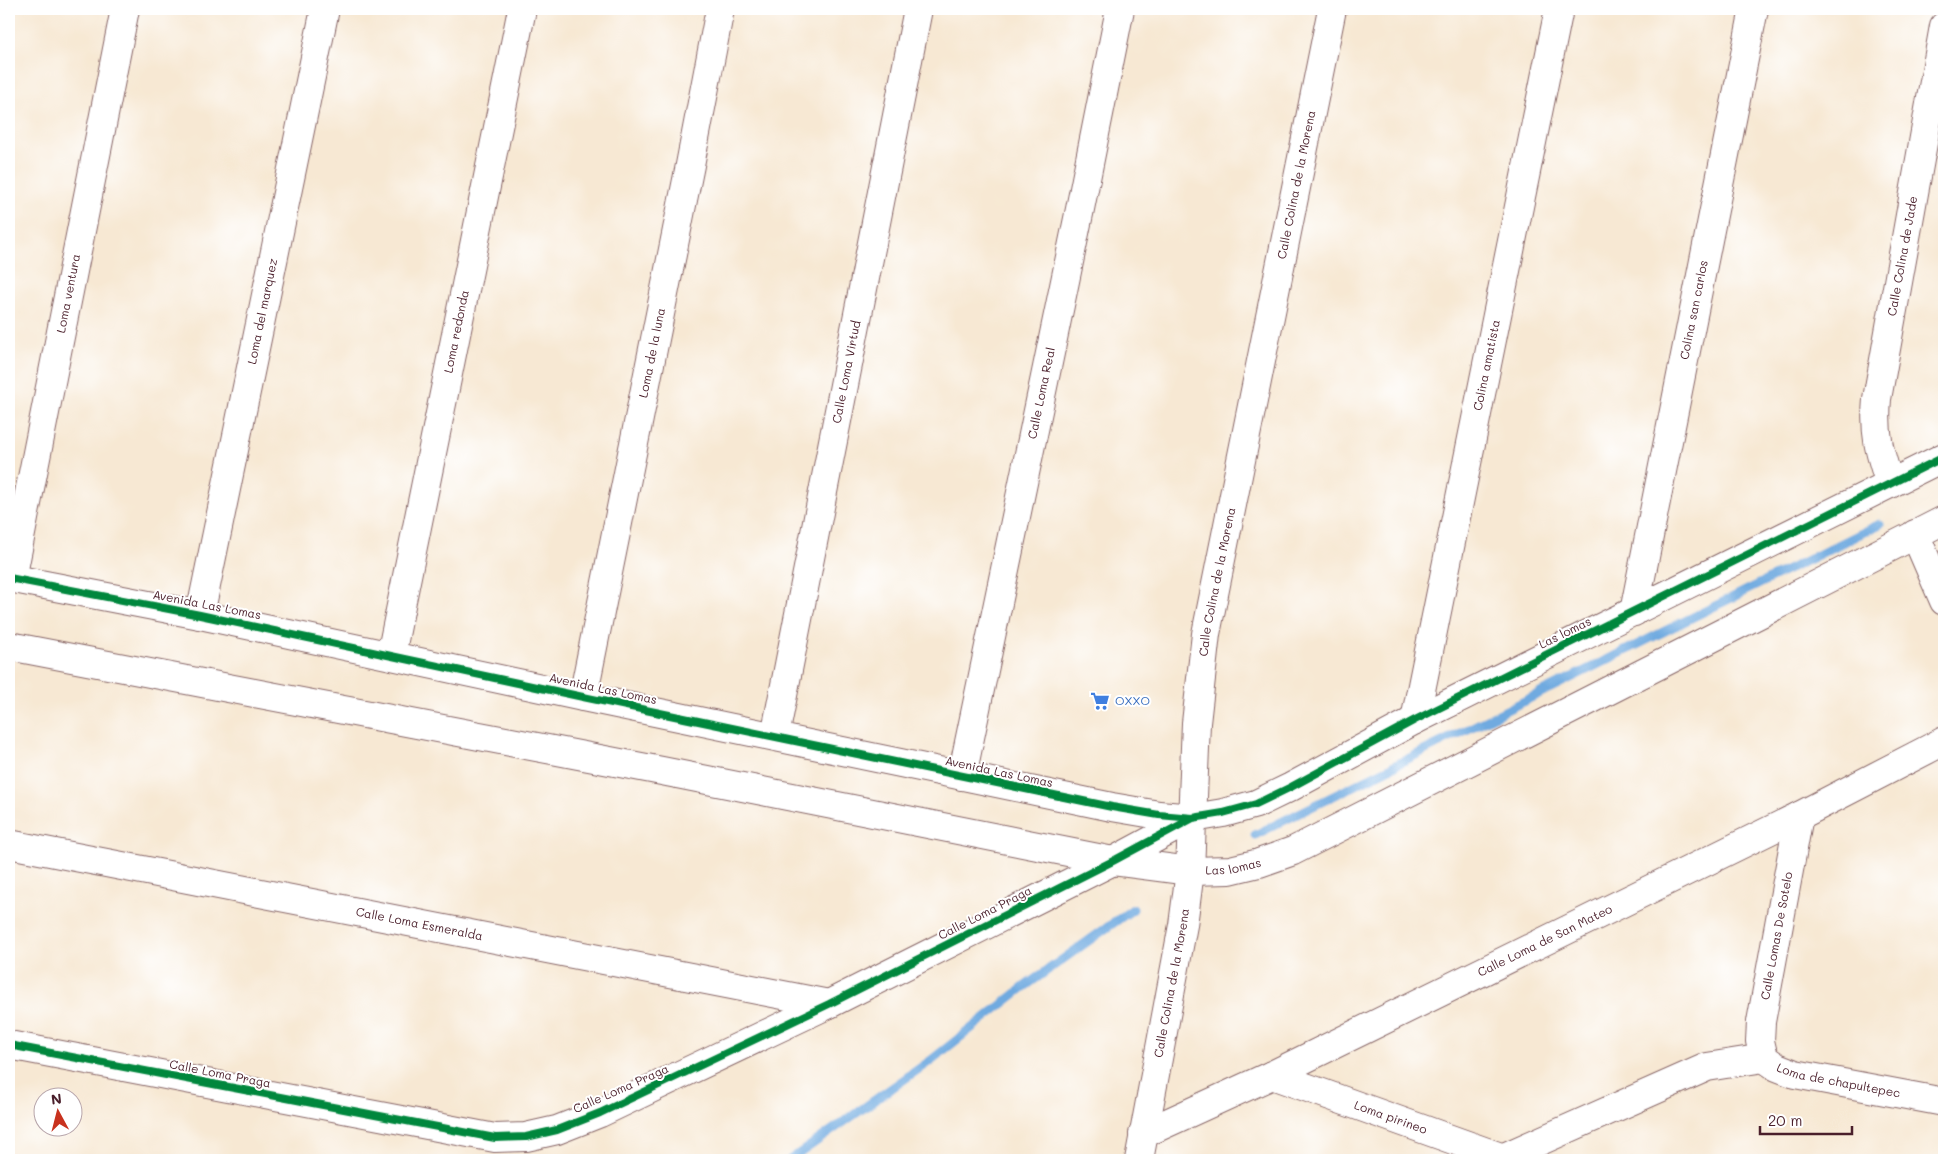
<svg xmlns="http://www.w3.org/2000/svg" width="1953" height="1169" font-family="Mali,sans-serif">
	<style>
		.lines { fill: none; stroke-linecap: round; stroke-linejoin: round }
		.stream { stroke: #6faae0; stroke-width: 9 }
		.minor-casing { stroke: #876566; stroke-width: 30 }
		.tertiary-casing { stroke: #876566; stroke-width: 30 }
		.minor { stroke: #fff; stroke-width: 28 }
		.tertiary { stroke: #fff; stroke-width: 28 }
		.cycleway-casing { stroke: #fff; stroke-width: 11 }
		.cycleway { stroke: #00873e; stroke-width: 8 }
		.labels { text-anchor: middle; stroke-width: 4; stroke-linejoin: round; paint-order: stroke }
		.street-label { font-size: 12px; fill: #4a1f2b; stroke: #fff }
		.shop-label { font-size: 12px; fill: #366cbe; stroke: #fff; text-anchor: start }
	</style>
	<rect width="100%" height="100%" fill="#fff"/>
	<filter id="ink" filterUnits="userSpaceOnUse"><feTurbulence type="fractalNoise" baseFrequency=".02" numOctaves="2"/><feDisplacementMap in="SourceGraphic" scale="10" xChannelSelector="R" yChannelSelector="G"/><feConvolveMatrix kernelMatrix="1 2 1 2 8 2 1 2 1" color-interpolation-filters="sRGB"/></filter>
	<filter id="wash" filterUnits="userSpaceOnUse"><feTurbulence type="fractalNoise" baseFrequency=".0096" numOctaves="4" result="noise"/><feDisplacementMap in="SourceGraphic" scale="20" xChannelSelector="R" yChannelSelector="G"/><feGaussianBlur stdDeviation="1.12" result="paint"/><feColorMatrix in="noise" values="0 0 0 0 0 0 0 0 0 0 0 0 0 0 0 0 0 1.4 0 .05"/><feComposite in="paint" operator="in"/></filter>
	<g filter="url(#wash)">
		<rect width="100%" height="100%" fill="#f7e8d3"/>
		<g class="lines">
			<path class="stream" d="M1255 835 1880 524
				M790 1160 930 1061 1024 987 1133 909"/>
		</g>
	</g>
	<g filter="url(#ink)">
		<g class="lines">
			<g class="minor-casing">
				<g id="minor">
					<path id="s1" d="M1890 484C1879 451 1874 434 1877 399L1944 26"/>
					<path d="M1915 534 1944 601"/>
					<path id="s2" d="M12 579 125 9"/>
					<path id="s3" d="M1634 612 1754 9"/>
					<path id="s4" d="M200 615 325 9"/>
					<path id="s5" d="M391 655 522 9"/>
					<path id="s6" d="M583 697 690 165 720 9"/>
					<path id="s7" d="M1415 720 1559 9"/>
					<path id="s8" d="M775 736 918 9"/>
					<path id="s9" d="M962 776 1080 209 1120 9"/>
					<path id="s10" d="M9 844 829 1004"/>
					<path d="M9 1045 495 1138 526 1137 557 1130 600 1113 829 1004 1113 861 1193 818"/>
					<path id="s11" d="M1764 1058 1760 1041 1761 1022 1799 816"/>
					<path id="s12" d="M1764 1058 1777 1067 1795 1074 1944 1102"/>
					<path id="s13" d="M1272 1075 1509 1160"/>
					<path id="s14" d="M1143 1134 1272 1075 1799 816 1944 741"/>
					<path d="M1502 1158 1707 1067 1764 1058"/>
					<path id="s15" d="M1139 1160 1183 925 1190 871"/>
				</g>
			</g>
			<g class="tertiary-casing">
				<g id="tertiary">
					<path d="M9 578 200 615 583 697 1112 807 1159 815 1193 818 1223 813 1256 804 1291 787 1415 720 1944 457"/>
					<path id="s16" d="M9 646 662 771 1113 861 1190 871 1230 870 1259 863 1293 851 1944 520"/>
					<path id="s17" d="M1190 871 1196 723 1206 634 1332 9"/>
				</g>
			</g>
			<use href="#minor" class="minor"/>
			<use href="#tertiary" class="tertiary"/>
			<g class="cycleway-casing">
				<path id="cycleway" d="M9 578 200 615 583 697 1112 807 1159 815 1193 818 1223 813 1256 804 1291 787 1415 720 1944 457
					M9 1045 495 1138 526 1137 557 1130 600 1113 829 1004 1113 861 1193 818"/>
			</g>
			<use href="#cycleway" class="cycleway"/>
		</g>
	</g>
	<defs>
		<g id="supermarket-bare" transform="scale(1.5)"><path d="M-6-5.5h2.5l.6 2H6L4.5 2H-2.5L-4.4-4H-6ZM-1.5 3.2a1.3 1.3 0 1 0 .1 0ZM3 3.2a1.3 1.3 0 1 0 .1 0Z" fill="#3f7fe0" stroke="#fff" stroke-width="2.5" paint-order="stroke"/></g>
	</defs>
	<g fill-rule="evenodd">
		<use href="#supermarket-bare" x="1100" y="701"/>
	</g>
	<g class="labels">
		<g class="street-label">
			<text dy="4" stroke="none"><textPath href="#s17" startOffset="696">Calle Colina de la Morena</textPath></text>
			<text dy="4" stroke="none"><textPath href="#s1" startOffset="232">Calle Colina de Jade</textPath></text>
			<text dy="4" stroke="none"><textPath href="#s2" startOffset="291">Loma ventura</textPath></text>
			<text dy="4" stroke="none"><textPath href="#s3" startOffset="308">Colina san carlos</textPath></text>
			<text dy="4" stroke="none"><textPath href="#s4" startOffset="310">Loma del marquez</textPath></text>
			<text dy="4" stroke="none"><textPath href="#s5" startOffset="330">Loma redonda</textPath></text>
			<text dy="4" stroke="none"><textPath href="#s6" startOffset="351">Loma de la luna</textPath></text>
			<text dy="4" stroke="none"><textPath href="#s7" startOffset="362">Colina amatista</textPath></text>
			<text dy="4" stroke="none"><textPath href="#s8" startOffset="371">Calle Loma Virtud</textPath></text>
			<text dy="4" stroke="none"><textPath href="#s9" startOffset="391">Calle Loma Real</textPath></text>
			<text dy="4" stroke="none"><textPath href="#s17" startOffset="291">Calle Colina de la Morena</textPath></text>
			<text transform="translate(207 605) rotate(11)" y="4">Avenida Las Lomas</text>
			<text transform="translate(1565 633) rotate(-26)" y="4">Las lomas</text>
			<text transform="translate(603 689) rotate(12)" y="4">Avenida Las Lomas</text>
			<text transform="translate(999 772) rotate(12)" y="4">Avenida Las Lomas</text>
			<text dy="4" stroke="none"><textPath href="#s16" startOffset="1246">Las lomas</textPath></text>
			<text transform="translate(985 913) rotate(-27)" y="4">Calle Loma Praga</text>
			<text dy="4" stroke="none"><textPath href="#s10" startOffset="418">Calle Loma Esmeralda</textPath></text>
			<text dy="4" stroke="none"><textPath href="#s11" startOffset="124">Calle Lomas De Sotelo</textPath></text>
			<text dy="4" stroke="none"><textPath href="#s14" startOffset="446">Calle Loma de San Mateo</textPath></text>
			<text dy="4" stroke="none"><textPath href="#s15" startOffset="180">Calle Colina de la Morena</textPath></text>
			<text transform="translate(220 1074) rotate(11)" y="4">Calle Loma Praga</text>
			<text dy="4" stroke="none"><textPath href="#s12" startOffset="79">Loma de chapultepec</textPath></text>
			<text transform="translate(621 1089) rotate(-24)" y="4">Calle Loma Praga</text>
			<text dy="4" stroke="none"><textPath href="#s13" startOffset="126">Loma pirineo</textPath></text>
		</g>
		<g class="shop-label">
			<text x="1115" y="705">OXXO</text>
		</g>
	</g>
	<rect width="1953" height="1169" fill="none" stroke="#fff" stroke-width="30"/>
	<g transform="translate(58 1112) rotate(353)"><circle r="24" fill="#ffffff" stroke="#b7a5aa"/>
	<path d="M0-4L9 19L0 12L-9 19Z" fill="#c8321e"/>
	<text y="-8" font-size="14" font-weight="bold" text-anchor="middle" fill="#4a1f2b">N</text>
	</g>
	<path d="M1760 1126v8h92v-8" fill="none" stroke="#4a1f2b" stroke-width="2.5"/>
	<text x="1768" y="1126" font-size="15" fill="#4a1f2b" stroke="#ffffff" stroke-width="4" paint-order="stroke">20 m</text>
</svg>
